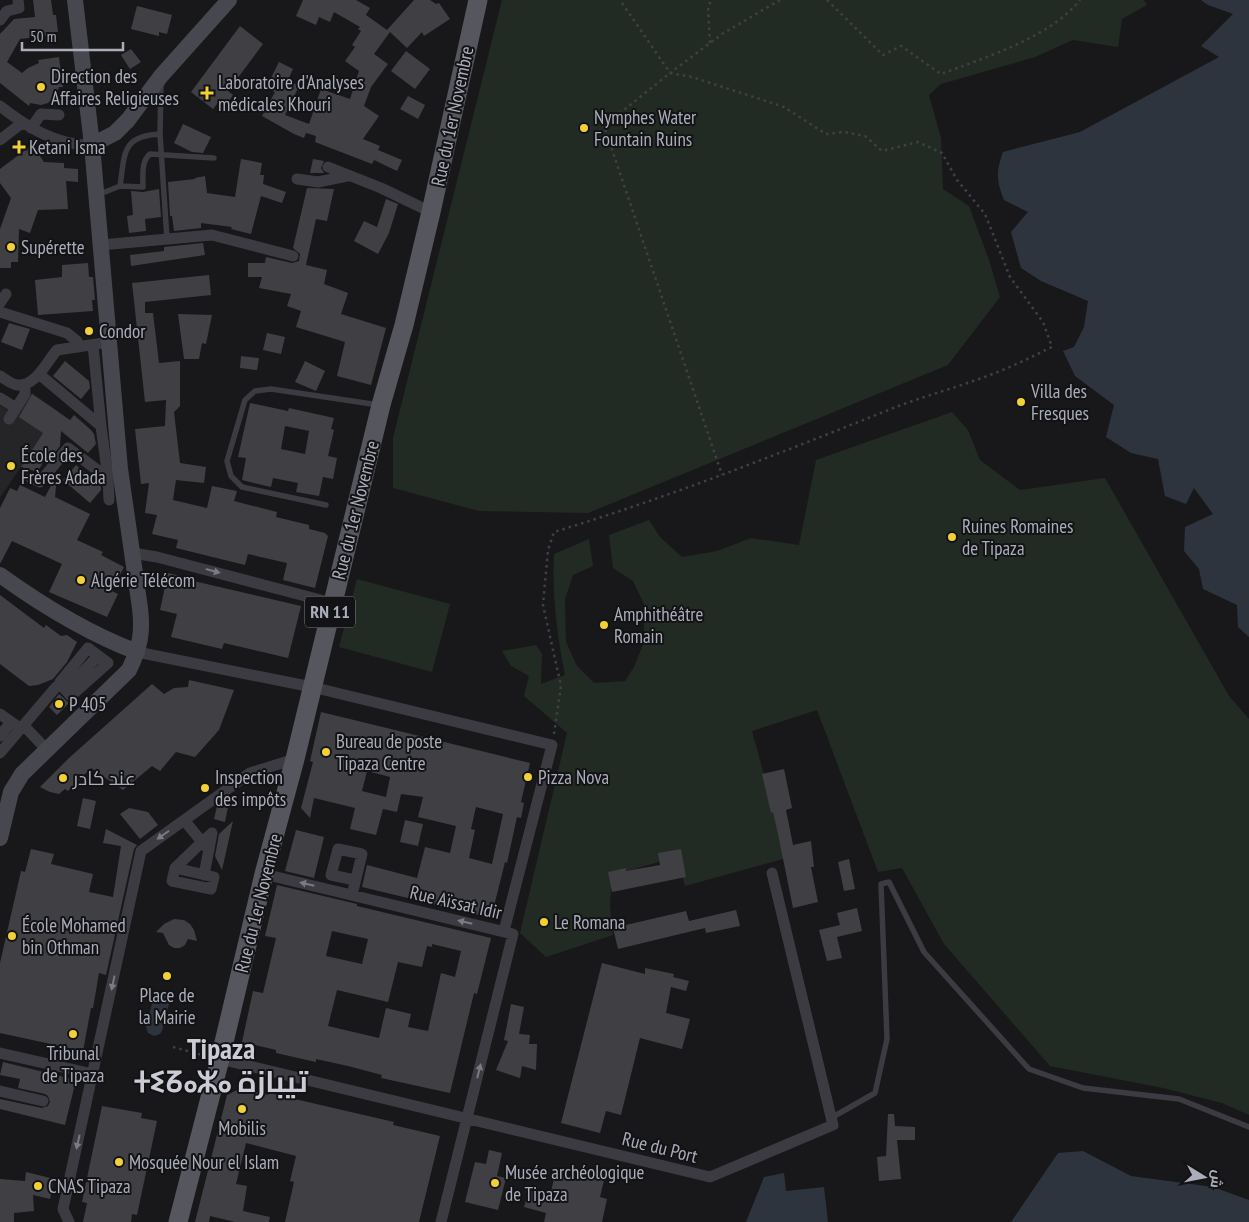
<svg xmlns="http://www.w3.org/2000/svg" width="1249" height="1222" font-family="'PT Sans Narrow',Cairo,'Noto Sans Tifinagh',sans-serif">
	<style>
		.built { fill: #252427 }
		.green { fill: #222a24 }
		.water { fill: #2e343e }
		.building { fill: #404044; fill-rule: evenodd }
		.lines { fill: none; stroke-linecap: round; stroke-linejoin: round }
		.path { stroke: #3f4046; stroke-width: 2.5; stroke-dasharray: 2.5 4; stroke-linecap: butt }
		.lane { stroke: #3b3b41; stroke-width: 5.5 }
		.street { stroke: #3b3b41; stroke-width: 11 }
		.secondary { stroke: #47484f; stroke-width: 16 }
		.primary { stroke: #55565e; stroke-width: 19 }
		.oneway { fill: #787a84 }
		.poi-dot { fill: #f2d138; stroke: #131315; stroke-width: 2 }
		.labels { text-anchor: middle; stroke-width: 4; stroke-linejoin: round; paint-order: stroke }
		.shield { fill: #131315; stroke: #7d7f88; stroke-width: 1 }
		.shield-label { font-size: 18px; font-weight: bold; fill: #aaadba }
		.poi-label { font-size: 19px; fill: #aaadba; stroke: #131315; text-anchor: start }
		.street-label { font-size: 19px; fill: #aaadba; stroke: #131315 }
		.town-label { font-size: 29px; font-weight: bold; fill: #cbccd6; stroke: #131315 }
	</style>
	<rect width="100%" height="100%" fill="#18181a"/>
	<path class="built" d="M32 393 58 411 0 498V405L17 416Z"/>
	<path class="green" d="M502 0H1144L1147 5 1122 19 1118 47 1073 40 1035 57 941 84 929 95 941 138 943 189 969 206 989 260 1000 297 948 365 588 513 479 511 393 488V438Z
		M952 412 968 430 980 460 1020 490 1105 478 1229 696 1249 719V1115L1222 1103 1163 1088 1050 1066 944 944 902 868 878 872 817 710 752 731 787 858 685 886 677 857 612 875 610 906 613 935 546 957 520 933 567 733 524 696 529 676 511 666 502 651 536 645 542 654 541 684 565 675C557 635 552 595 554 554L589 539 593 566 573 575 565 600 566 642 577 666 594 683 625 681 634 667 644 642V604L633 581 613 568 609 535 649 520 660 537 682 557 717 551 751 538 799 545 816 460Z
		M357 579 450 604 432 672 339 647Z"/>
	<path class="water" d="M1201 0H1249V637L1238 627 1237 605 1203 589 1199 569 1184 551 1185 527 1213 514 1194 488 1186 504 1165 496 1158 459 1131 453 1106 437 1114 405 1075 376 1063 351 1074 347 1084 327 1088 301 1041 281 1021 268 1011 232 1028 212 1004 200C996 180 996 172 1003 152L1080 132 1219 57 1201 46 1233 14 1208 5Z
		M158 993 166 994 170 1000 162 1031 160 1034 154 1036 148 1033 146 1027 154 996Z
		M1083 1151 1131 1176 1213 1187 1249 1200V1222H1011L1058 1153Z
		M784 1173 786 1191 824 1187 828 1222H746L764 1177Z"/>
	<path class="building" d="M33 0H51L53 15H56L58 32H54L55 35 20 39 7 62 22 73 28 68 39 63 38 60 59 57 63 87H59L56 96 48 103 41 105 30 103 29 106 0 83V34L14 19 35 17Z
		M303 0H356L370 8 366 15 387 30 414 0H430L436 4 439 3 450 19 424 36 422 32 407 48 390 32 374 54 388 64 371 87 364 106 379 116 363 139 380 146 378 150 402 160 397 171 374 160 372 164 315 142 316 136 306 133 304 138 294 134 262 116 275 92 266 88 279 62 293 69 288 80 299 86 285 115 309 124 321 89 350 99 359 71 345 61 355 47 352 45 361 31 358 29 360 27 334 12 330 22 319 17 316 25 296 16Z
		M137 6 172 15 167 34 159 32V36L131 29Z
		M240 26 263 44 228 91 233 95 227 104 221 99 213 109 191 92Z
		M131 49 141 62 130 69 121 55Z
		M406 51 430 69 415 89 391 71Z
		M408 96 425 105 418 119 400 109Z
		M183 124 211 137 203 153 192 152 174 143Z
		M32 145 44 162 64 163V168L78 169V182L66 181 68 209 38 210 30 233 19 229 18 262H11V268H0V229L11 198 0 183V169Z
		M241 159 262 163 260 175H264L263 184 286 192 282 203 261 196 251 234 231 229 232 227 201 223V228L174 231 172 216H170L168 182 195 179V178L205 176 207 193 235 197Z
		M313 159 324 161 321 168 324 173H310Z
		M307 188 334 189 327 221 316 219 306 265 327 270 324 284 348 293 341 314 386 328 371 385 337 376 345 342 296 327 301 311 287 306 291 294 259 288 262 277H248V263H265L266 257 292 263 299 261 300 254 293 248Z
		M159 189 161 217 145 219 146 231 129 233 127 216 133 215 131 191 143 192Z
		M386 199 398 204 389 233 378 254 354 241 364 221 377 227Z
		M203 243 205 255 131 266 130 255 164 251V247Z
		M88 263 89 277H93L95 300H92L93 311 38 315 35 280 62 277V265Z
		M209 275 211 295 145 302V313H153L159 363 180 361V406L174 412 180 463 206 467 204 483 176 480 173 500 207 508 212 486 237 491 234 501 277 512 276 517 309 525V529L325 533 328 536 315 588 283 580 287 563 248 554 245 565 176 548 178 540 152 534 157 515 145 513 149 483 141 484 135 429 165 426 166 400 145 402 132 283Z
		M178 314 212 315 206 344 202 343 199 359H184Z
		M9 323 30 329 22 350 1 342Z
		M267 333 285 337 281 354 263 350Z
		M241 356 259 358 257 370 240 368Z
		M65 361 89 381 90 388 81 399 53 376Z
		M305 361 325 371 316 391 295 382Z
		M32 394 70 420 74 415 91 430 94 434 96 444 88 453 61 431 60 446 53 455 47 454 38 472 21 467 43 433 19 417Z
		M250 403 288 411 289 408 334 418 331 429 334 430 328 456 337 458 333 479 323 477 319 496 296 492 298 483 273 478 271 487 242 480 246 458 238 457ZM285 426 309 431 305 454 281 449Z
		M76 465 101 487V490L90 503 63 480Z
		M56 476H57L55 497 90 514 77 540 103 552 101 555 124 567 112 591 118 594 107 617 49 592 62 564 12 541 0 564V508L10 488 17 491 20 485 45 497Z
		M168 573 185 577V579L301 606 288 658 224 643 222 649 171 637 177 614 160 610Z
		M0 595 44 628 46 625 61 636 67 635 77 642 67 662 53 679 38 685 29 686 0 664Z
		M189 680 234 690 219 730 195 757 176 752 160 771 152 766 123 790 91 768 68 791 65 789 59 794 50 792 40 787 69 758 152 684 164 694 174 688 188 687Z
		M59 694 69 703 57 715 49 707Z
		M321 712 530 763 521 802 524 803 521 818 517 817 507 863 505 862 491 918 362 887 367 865 417 878 425 847 450 853 456 826 418 817 423 797 401 794 397 812 383 809 376 835 350 829 355 808 314 798 310 818 301 808 313 762 310 761ZM367 771 390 777 386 797 362 791ZM476 807 503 814 492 864 469 858 475 830 471 829Z
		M784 769 792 808 786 810 793 845 811 841 814 867H811L818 902 793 908 778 834 773 812 771 813 762 774Z
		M83 798 96 801 90 829 77 826Z
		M224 801 229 802 225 822 214 819 217 806Z
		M129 808 148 812 158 825 140 839 120 814Z
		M405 820 423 824 418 846 400 842Z
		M233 821 222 870 215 856 219 834Z
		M106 829 137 845 134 849 106 975 99 973 93 1008H91L83 1051 0 1033V963L21 871 25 872 31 849 54 854 51 864 93 874 89 892 113 897 121 846 103 843Z
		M296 830 324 837 314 878 285 871Z
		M681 849 686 877 612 892 608 872 626 868V871L660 865 658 853Z
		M849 859 855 889 844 891 838 862Z
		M277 885 357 904V906L491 938 477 994 474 993 450 1093 381 1078 382 1075 348 1066 316 1059V1062L276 1053V1050L242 1042 253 991 263 993 276 938 265 936ZM332 931 368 939 362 964 326 956ZM432 944 461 951 455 977 441 973 428 1031 408 1027 411 1014 386 1008 379 1038 328 1026 337 990 388 1002 398 962 422 967 427 946 432 947Z
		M857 908 862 931 837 937 842 958 827 961 819 930 840 925 837 913Z
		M736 910 740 926 706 933 705 928 618 949 613 928 686 911 689 921Z
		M174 919 184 920 190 924 194 930 197 941 188 939 185 945 180 948H174L169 945 163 933 156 932 164 924Z
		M602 963 645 974V968L674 974 673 977 689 981 686 991 671 987 666 1013 690 1019 682 1049 640 1038 621 1115 606 1111 600 1133 561 1123Z
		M511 1004 524 1007 519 1034 530 1035 529 1044H537L536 1070 522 1066 520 1078 496 1070 508 1041 504 1040Z
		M3 1062 76 1080 65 1125 0 1109V1099L42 1108 48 1106 50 1102 48 1096 45 1094 18 1088 20 1079 0 1075Z
		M241 1088 268 1095 269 1093 394 1122 393 1125 440 1136 419 1222H285L294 1182 290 1181 296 1156 246 1143 236 1184 247 1186 243 1211 270 1217 269 1222H235L210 1216 209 1222H195L227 1095Z
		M102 1106 142 1113 141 1118 157 1121 137 1215 132 1214 131 1222H83L87 1203 82 1202Z
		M888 1114H894L895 1126 915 1127V1140H897L901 1179 879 1181 877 1157 886 1156Z
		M489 1150 502 1153 497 1176 506 1178 498 1210 465 1202 475 1162 486 1164Z
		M26 1172 54 1179 50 1199 33 1195 34 1211 14 1213V1222H0V1179L25 1181Z
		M588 1172 605 1176 600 1197 607 1199 602 1222H544L546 1213 524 1207 529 1190 550 1196 555 1174 586 1181Z"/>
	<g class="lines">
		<path class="path" d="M827 0 883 55 901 46 941 74C984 58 1051 37 1080 0
			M622 3 670 73 722 34 780 0
			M710 43 708 8 711 0
			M554 734 561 686 543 605 548 550 554 532C670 497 783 452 896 407 930 394 966 385 1000 371 1018 364 1035 355 1052 347L1043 322 1010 277 985 214 957 180 942 153 918 142 882 151 865 136 844 132 826 134 784 107 692 77 670 73 604 126 722 475
			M173 1047 206 1056"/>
		<path class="lane" d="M160 134 161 84
			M120 186C125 154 121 136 160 134L167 239
			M99 192H105L120 186 143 187C143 177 141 161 150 154L214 158
			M326 505 242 487 231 476 227 461 245 400 255 391 271 389 379 405
			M831 1118 875 1093 887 1039 881 884 889 882 924 952 1029 1069 1083 1088 1179 1099 1249 1127"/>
		<path class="street" d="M0 20 7 11 19 8 18 0
			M0 106C27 127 57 146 92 145
			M31 128 41 114 59 115
			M0 140 22 123
			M328 167 381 188 431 212
			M297 179 318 182 347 176
			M101 245 212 235 293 256
			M0 303 6 294
			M0 312 67 333 77 341 79 347
			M93 345 101 426
			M39 374 101 426 108 478 109 500
			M0 376C5 379 11 384 17 385 36 387 47 361 57 350L110 342
			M0 398 16 408 25 394V384
			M9 419 16 408
			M31 478 40 482 68 448 108 478
			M132 553 157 557 332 603
			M88 648 108 663 71 696 61 685 60 682Z
			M137 652 312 687 552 745 504 931
			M0 714 17 726 27 729 46 749
			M0 736 11 722
			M0 753 56 687 61 685 71 684 98 656
			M175 868 214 877 211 889 172 881 175 868 202 842 184 820
			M264 874 513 934 441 1222
			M204 875 212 833 202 842 209 850
			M352 895 362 854 338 849 331 875 355 880
			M0 1053 93 1074
			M220 1059 710 1177 833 1125 772 873
			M0 1091 43 1101
			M69 1222 63 1209 141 851 250 773 295 759"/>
		<path class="secondary" d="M92 145 115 133 128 120 161 76 229 0
			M0 575C43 606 87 633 137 652
			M0 838 11 792 22 774 129 670C140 647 143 633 140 608L120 469 92 145 75 0"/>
		<path class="primary" d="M178 1222 220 1059 264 874 295 759 381 405 404 325 431 212 478 0"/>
	</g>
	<defs><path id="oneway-solid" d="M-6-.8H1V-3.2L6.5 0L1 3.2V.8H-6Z" transform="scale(1.25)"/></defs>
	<g class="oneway">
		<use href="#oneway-solid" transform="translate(213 571) rotate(15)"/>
		<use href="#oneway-solid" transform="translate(163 835) rotate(145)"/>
		<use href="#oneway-solid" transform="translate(307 884) rotate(-167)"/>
		<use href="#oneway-solid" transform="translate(465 922) rotate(-167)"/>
		<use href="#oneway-solid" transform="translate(113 983) rotate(102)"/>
		<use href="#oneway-solid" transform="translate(479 1071) rotate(-76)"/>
		<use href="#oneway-solid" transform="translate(78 1142) rotate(103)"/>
	</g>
	<g class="poi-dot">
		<circle cx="41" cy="87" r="5"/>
		<path d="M204.5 85.5h5v5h5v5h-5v5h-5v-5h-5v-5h5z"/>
		<circle cx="584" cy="128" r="5"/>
		<path d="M16.5 139.5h5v5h5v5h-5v5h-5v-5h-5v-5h5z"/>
		<circle cx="11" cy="247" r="5"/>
		<circle cx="89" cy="331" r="5"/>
		<circle cx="1021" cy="402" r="5"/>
		<circle cx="11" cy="466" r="5"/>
		<circle cx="952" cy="537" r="5"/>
		<circle cx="81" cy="580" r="5"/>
		<circle cx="604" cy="625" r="5"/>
		<circle cx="59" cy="704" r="5"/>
		<circle cx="326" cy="752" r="5"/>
		<circle cx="528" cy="777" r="5"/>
		<circle cx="63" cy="778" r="5"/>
		<circle cx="205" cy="788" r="5"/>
		<circle cx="544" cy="922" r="5"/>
		<circle cx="12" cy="936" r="5"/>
		<circle cx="167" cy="976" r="5"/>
		<circle cx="73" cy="1034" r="5"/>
		<circle cx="242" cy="1109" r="5"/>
		<circle cx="119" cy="1162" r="5"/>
		<circle cx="495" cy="1183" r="5"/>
		<circle cx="38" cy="1186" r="5"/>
	</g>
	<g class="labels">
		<rect class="shield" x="305" y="596.5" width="50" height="31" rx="4"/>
		<g class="shield-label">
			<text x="330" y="618">RN 11</text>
		</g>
		<g class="poi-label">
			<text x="51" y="83">Direction des<tspan x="51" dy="22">Affaires Religieuses</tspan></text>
			<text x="218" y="89">Laboratoire d'Analyses<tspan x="218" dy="22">médicales Khouri</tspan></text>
			<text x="594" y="124">Nymphes Water<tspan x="594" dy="22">Fountain Ruins</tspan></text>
			<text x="29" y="154">Ketani Isma</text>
			<text x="21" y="254">Supérette</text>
			<text x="99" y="338">Condor</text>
			<text x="1031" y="398">Villa des<tspan x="1031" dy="22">Fresques</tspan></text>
			<text x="21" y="462">École des<tspan x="21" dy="22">Frères Adada</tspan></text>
			<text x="962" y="533">Ruines Romaines<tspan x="962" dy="22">de Tipaza</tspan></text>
			<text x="91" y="587">Algérie Télécom</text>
			<text x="614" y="621">Amphithéâtre<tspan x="614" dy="22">Romain</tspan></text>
			<text x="69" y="711">P 405</text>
			<text x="336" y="748">Bureau de poste<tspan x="336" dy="22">Tipaza Centre</tspan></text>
			<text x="215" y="784">Inspection<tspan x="215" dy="22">des impôts</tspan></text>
			<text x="538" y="784">Pizza Nova</text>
			<text x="73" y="785">عند كادر</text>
			<text x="554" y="929">Le Romana</text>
			<text x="22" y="932">École Mohamed<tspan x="22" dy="22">bin Othman</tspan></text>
			<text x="167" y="1002" text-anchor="middle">Place de<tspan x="167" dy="22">la Mairie</tspan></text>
			<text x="73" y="1060" text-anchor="middle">Tribunal<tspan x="73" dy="22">de Tipaza</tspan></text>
			<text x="242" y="1135" text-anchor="middle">Mobilis</text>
			<text x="129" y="1169">Mosquée Nour el Islam</text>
			<text x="505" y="1179">Musée archéologique<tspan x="505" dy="22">de Tipaza</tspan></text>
			<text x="48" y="1193">CNAS Tipaza</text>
		</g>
		<g class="street-label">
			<text transform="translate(452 116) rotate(-78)" y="7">Rue du 1er Novembre</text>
			<text transform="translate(355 510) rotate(-76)" y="7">Rue du 1er Novembre</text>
			<text transform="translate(456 902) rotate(13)" y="7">Rue Aïssat Idir</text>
			<text transform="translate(258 903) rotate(-76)" y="7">Rue du 1er Novembre</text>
			<text transform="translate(660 1147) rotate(14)" y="7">Rue du Port</text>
		</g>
		<g class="town-label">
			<text x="221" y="1059">Tipaza<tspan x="221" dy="33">ⵜⵉⵒⴰⵣⴰ تيبازة</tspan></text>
		</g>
	</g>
	<g transform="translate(1204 1177) rotate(100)" stroke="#131315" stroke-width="4" paint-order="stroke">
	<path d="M0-4L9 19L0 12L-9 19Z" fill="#aaadba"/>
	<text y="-8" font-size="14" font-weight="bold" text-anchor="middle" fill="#aaadba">ش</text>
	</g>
	<path d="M22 42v8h101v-8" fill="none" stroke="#aaadba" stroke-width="2.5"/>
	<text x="30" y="42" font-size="15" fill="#aaadba" stroke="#131315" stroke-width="4" paint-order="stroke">50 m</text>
</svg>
